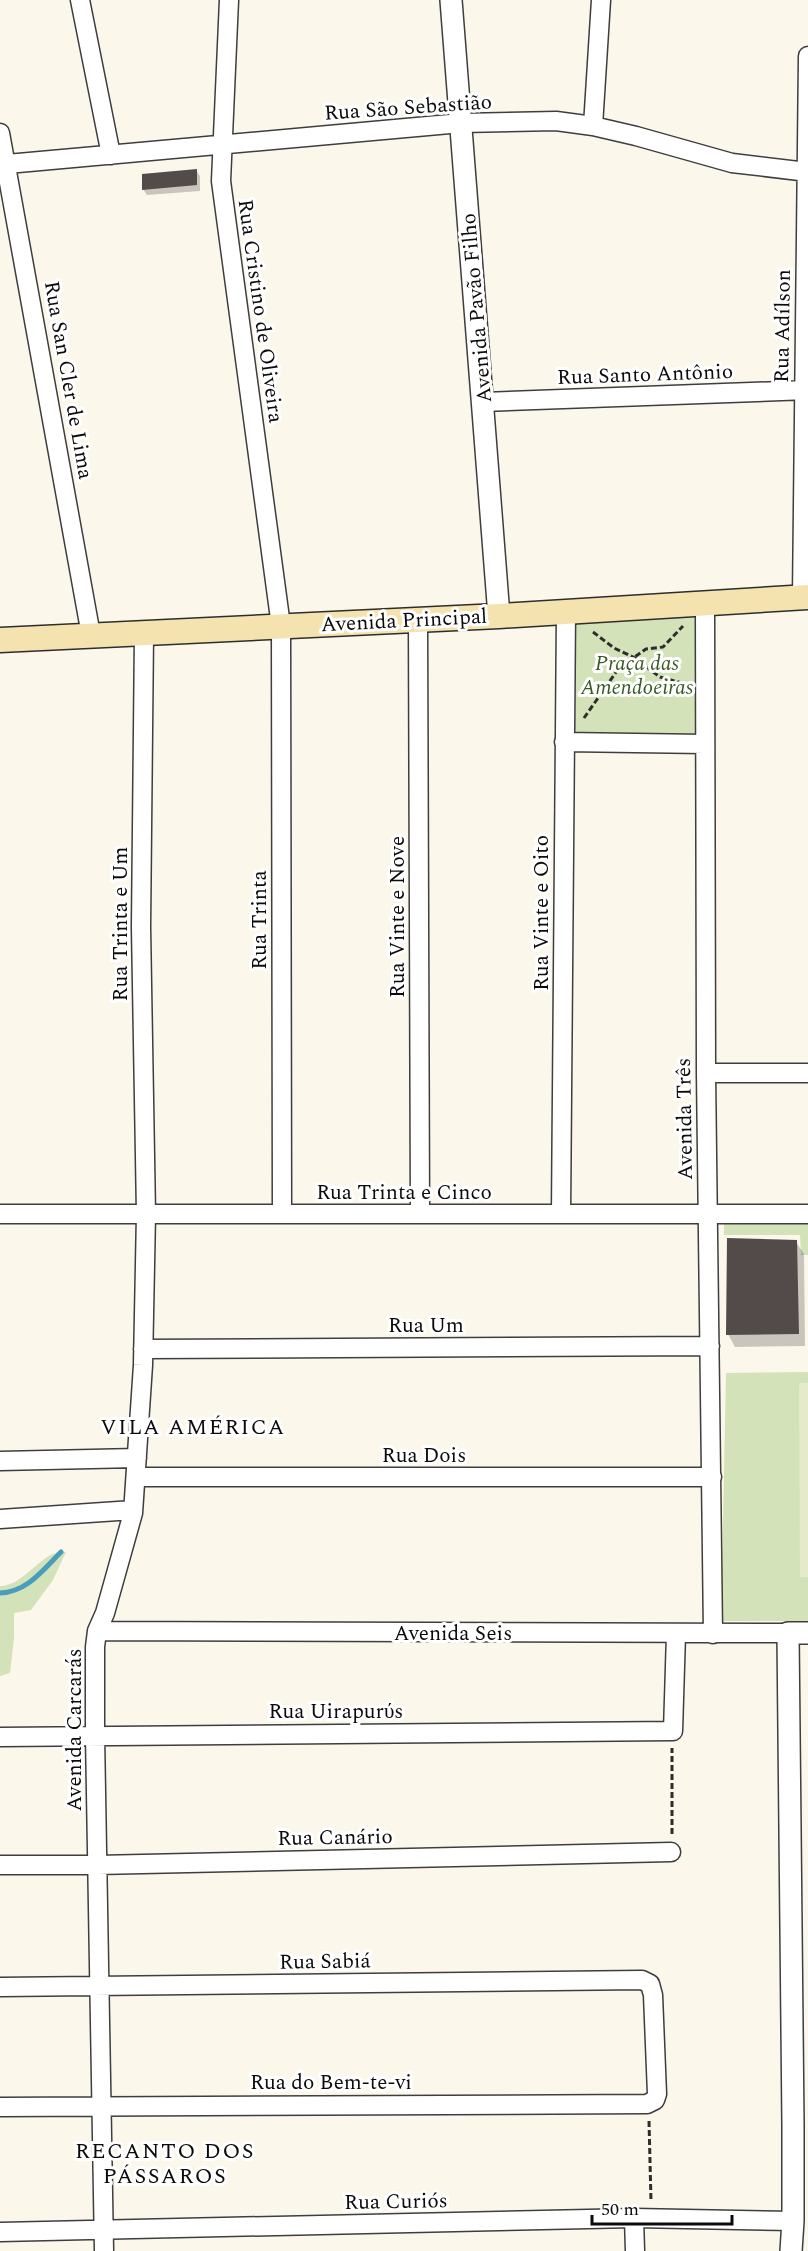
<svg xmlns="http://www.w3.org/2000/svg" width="808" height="2251" font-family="Spectral,serif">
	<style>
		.green { fill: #d4e2ba }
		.pitch { fill: #e4eaca }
		.shadow { fill: #0003 }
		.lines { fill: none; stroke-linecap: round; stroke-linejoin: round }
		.stream { stroke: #479dbb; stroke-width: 5 }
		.building { fill: #524b49 }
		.minor-casing { stroke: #3e3e3e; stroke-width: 21 }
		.tertiary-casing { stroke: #3e3e3e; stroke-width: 24 }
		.secondary-casing { stroke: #2d2d2d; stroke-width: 27 }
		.path { stroke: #2d2d2d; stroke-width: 3; stroke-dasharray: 6 3; stroke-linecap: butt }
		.minor { stroke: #fff; stroke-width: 18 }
		.tertiary { stroke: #fff; stroke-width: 21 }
		.secondary { stroke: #f4e3ae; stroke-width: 24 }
		.labels { text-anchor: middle; stroke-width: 6; stroke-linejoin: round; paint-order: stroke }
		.street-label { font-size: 21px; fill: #0b0b0b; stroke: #fff }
		.park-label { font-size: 21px; font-style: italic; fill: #375924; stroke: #fff }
		.neighbourhood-label { font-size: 22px; letter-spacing: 1.5px; fill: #0b0b0b; stroke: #fff }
	</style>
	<rect width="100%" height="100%" fill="#fcf7eb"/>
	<path class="green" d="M703 605V742L568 740 567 613Z
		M808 1223V1255H801L800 1235H724V1224Z
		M808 1372V1621H721L726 1373Z
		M66 1552 53 1580 31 1610 14 1613V1638L10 1673 0 1676V1586C22 1586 39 1557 56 1553 59 1552 62 1552 66 1552Z"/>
	<path class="pitch" d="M799 1383H808V1577H800Z"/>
	<path class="shadow" d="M196 170 200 176V191L147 195 143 189Z
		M796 1242 804 1254 805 1346 735 1347 728 1334Z"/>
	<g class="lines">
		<path class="stream" d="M0 1593C27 1592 43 1570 61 1552"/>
	</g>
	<path class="building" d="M197 169V185L142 190V174Z
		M727 1238 797 1240 799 1334 726 1335Z"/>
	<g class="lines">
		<g class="minor-casing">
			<path id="minor" d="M80 0 111 155
				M229 0 221 181 281 626 282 1214
				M593 126 601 0
				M0 133 91 635
				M7 164 461 123 556 121 593 126 636 136 732 163 808 172
				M483 402 808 390
				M802 597 808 56
				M705 603 706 1073 713 1634
				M418 619 420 1214
				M564 742 705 744
				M706 1073H808
				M0 1214H808
				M561 1214 566 612
				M143 1349 710 1346
				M0 1461 137 1458
				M136 1477H712
				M0 1519 133 1510
				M97 1631 788 1633
				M0 1737 673 1731 676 1634
				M0 1865H97L671 1852
				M0 1987 642 1980 650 1984 653 1995 657 2094 655 2100 647 2104 0 2107
				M634 2218 635 2251
				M0 2232 634 2218 793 2221
				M104 2251 95 1735V1647L97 1631 105 1613 133 1513 143 1365 146 1214 141 927 144 633"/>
		</g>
		<g class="tertiary-casing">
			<path id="tertiary" d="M451 0 499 616
				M791 2251 793 2221V2125L788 1633H808"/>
		</g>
		<g class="secondary-casing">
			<path id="secondary" d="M0 640 499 616 808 597"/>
		</g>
		<path class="path" d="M593 632 614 648 633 657 660 677 682 683 686 692
			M584 718 619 668 646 649 663 647 683 626
			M672 1834V1748
			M649 2121 651 2201"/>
		<use href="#minor" class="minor"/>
		<use href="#tertiary" class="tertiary"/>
		<use href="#secondary" class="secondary"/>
	</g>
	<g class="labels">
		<g class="street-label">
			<text transform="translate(408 107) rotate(-4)" y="7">Rua São Sebastião</text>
			<text transform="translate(476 308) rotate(-95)" y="7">Avenida Pavão Filho</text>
			<text transform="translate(261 311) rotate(82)" y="7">Rua Cristino de Oliveira</text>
			<text transform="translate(782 326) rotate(-89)" y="7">Rua Adílson</text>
			<text transform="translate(645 374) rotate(-2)" y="7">Rua Santo Antônio</text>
			<text transform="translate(69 380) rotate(80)" y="7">Rua San Cler de Lima</text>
			<text transform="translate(404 620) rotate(-3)" y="7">Avenida Principal</text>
			<text transform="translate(541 913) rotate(-90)" y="7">Rua Vinte e Oito</text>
			<text transform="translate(397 917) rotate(-90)" y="7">Rua Vinte e Nove</text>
			<text transform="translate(259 920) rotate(-90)" y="7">Rua Trinta</text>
			<text transform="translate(120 924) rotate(-90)" y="7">Rua Trinta e Um</text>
			<text transform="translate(684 1119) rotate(-91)" y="7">Avenida Três</text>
			<text x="404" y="1199">Rua Trinta e Cinco</text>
			<text x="426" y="1332">Rua Um</text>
			<text x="424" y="1462">Rua Dois</text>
			<text x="453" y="1640">Avenida Seis</text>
			<text x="336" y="1718">Rua Uirapurύs</text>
			<text transform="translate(74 1730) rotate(-90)" y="7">Avenida Carcarás</text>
			<text transform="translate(335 1837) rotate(-1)" y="7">Rua Canário</text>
			<text transform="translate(325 1961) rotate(-1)" y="7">Rua Sabiá</text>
			<text x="331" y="2089">Rua do Bem-te-vi</text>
			<text transform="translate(396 2201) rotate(-1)" y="7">Rua Curiós</text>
		</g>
		<g class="park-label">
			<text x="637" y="670">Praça das<tspan x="637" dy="24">Amendoeiras</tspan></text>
		</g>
		<g class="neighbourhood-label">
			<text x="193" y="1434">VILA AMÉRICA</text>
			<text x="165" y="2158">RECANTO DOS<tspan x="165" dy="25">PÁSSAROS</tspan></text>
		</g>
	</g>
	<path d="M592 2215v9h140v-9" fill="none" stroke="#0b0b0b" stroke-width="3"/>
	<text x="601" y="2215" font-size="18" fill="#0b0b0b" stroke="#ffffff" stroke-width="4.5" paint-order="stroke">50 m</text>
</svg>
